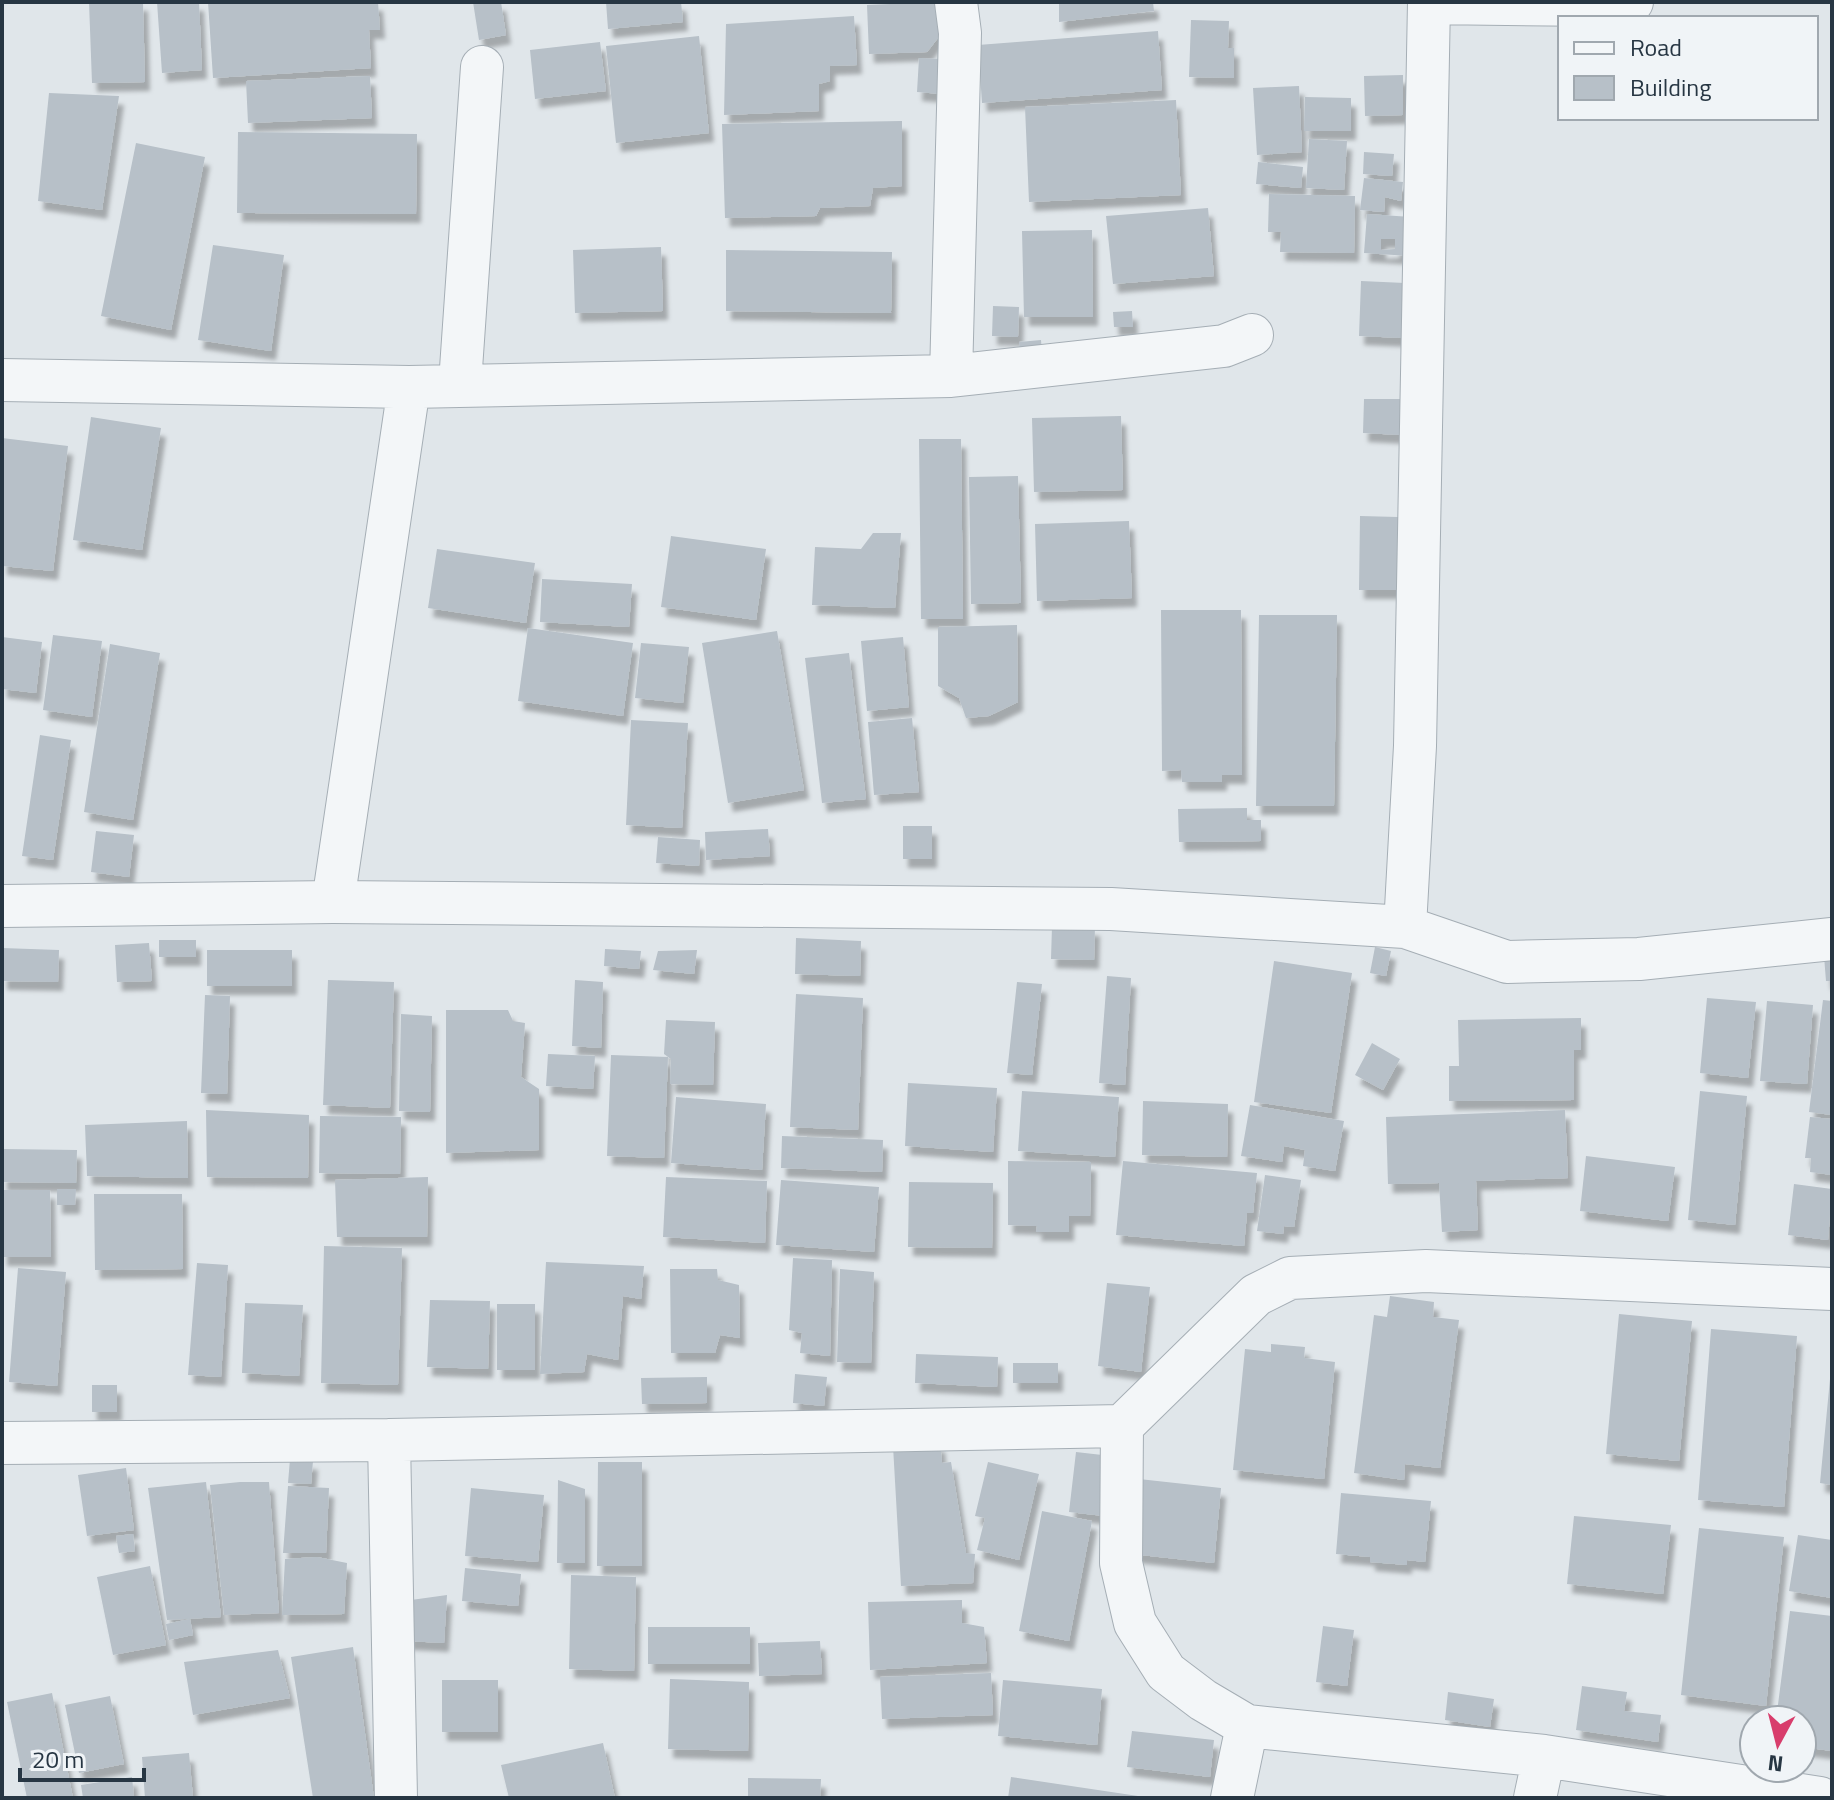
<svg xmlns="http://www.w3.org/2000/svg" width="1834" height="1800" font-family="'Titillium Web',sans-serif">
	<style>
		.building { fill: #b7c0c8; fill-rule: evenodd; filter: url(#shadow) }
		.lines { fill: none; stroke-linecap: round; stroke-linejoin: round }
		.minor-casing { stroke: #a5aeb5; stroke-width: 44 }
		.minor { stroke: #f3f6f8; stroke-width: 42 }
	</style>
	<defs>
		<filter id="shadow"><feDropShadow dx="5" dy="9" stdDeviation="2" flood-color="#0004"/></filter>
	</defs>
	<rect width="100%" height="100%" fill="#e0e6ea"/>
	<path class="building" d="M89 2H143L145 82 92 83Z
		M157 2H199L202 70 162 73Z
		M208 2H378L380 30H369L371 68 213 78Z
		M473 2H501L506 35 479 40Z
		M606 2H681L683 22 608 29Z
		M935 2 945 29 927 52 869 54 867 5Z
		M1059 2H1153L1154 11 1059 22Z
		M854 16 857 65 830 66V81L819 84V111L724 115 726 24Z
		M1191 20 1229 21 1228 48H1234V78L1189 77Z
		M1158 31 1162 90 982 103 978 45Z
		M699 36 709 133 616 143 606 46Z
		M600 42 606 91 535 99 530 50Z
		M919 58 945 59 942 94 917 92Z
		M1403 75V115L1365 116 1364 76Z
		M370 76 372 118 248 123 246 81Z
		M1299 86 1302 152 1257 155 1253 88Z
		M49 93 119 96 102 210 38 201Z
		M1305 97 1351 98V131H1304Z
		M1176 100 1181 195 1029 202 1025 107Z
		M902 121V186L873 188 870 206 820 208 816 216 725 218 722 124Z
		M238 132 417 134 416 214 237 213Z
		M1309 139 1347 141 1344 190 1306 188Z
		M136 143 205 157 171 330 101 316Z
		M1364 152 1394 154 1392 176 1363 174Z
		M1258 162 1303 167 1301 188 1256 184Z
		M1364 178 1403 182 1401 201 1385 197 1384 212 1360 210Z
		M1269 194 1355 196 1354 253 1280 252 1281 232H1268Z
		M1208 208 1214 276 1113 284 1106 216Z
		M1367 214 1411 217 1409 256 1364 253ZM1381 239H1395V249L1381 250Z
		M1092 230 1093 317H1024L1022 231Z
		M213 245 284 255 271 351 198 340Z
		M661 247 663 311 575 313 573 250Z
		M726 250 892 252 891 313 726 311Z
		M1361 281 1405 283 1403 338 1359 336Z
		M993 306 1019 307 1018 337 992 336Z
		M1132 311 1133 327H1114L1113 312Z
		M1041 340 1042 352 1020 354 1019 342Z
		M1364 399H1402L1401 435 1363 433Z
		M1121 416 1123 490 1034 492 1032 418Z
		M91 417 161 428 142 550 73 540Z
		M2 438 68 446 53 571 2 566Z
		M919 439H961L963 619H921Z
		M1018 476 1021 603 971 604 969 477Z
		M1360 516 1398 517 1397 590H1359Z
		M1129 521 1132 598 1037 601 1035 524Z
		M873 533H901L895 608 812 605 815 547 861 549Z
		M671 536 766 549 756 620 661 607Z
		M437 549 535 563 526 623 428 608Z
		M542 579 632 584 629 627 540 622Z
		M1161 610H1241L1242 775H1222V782H1182L1181 770 1162 771Z
		M1259 615H1337L1334 806H1256Z
		M1017 625 1018 702 989 716 966 718 959 698 938 686V627Z
		M528 628 633 643 623 716 518 701Z
		M777 631 804 790 728 803 702 643Z
		M53 635 102 641 92 717 43 710Z
		M2 637 42 642 36 693 2 689Z
		M903 637 909 707 867 711 861 641Z
		M641 643 689 647 683 703 635 698Z
		M110 644 160 653 133 820 84 812Z
		M849 653 866 799 822 803 805 658Z
		M912 718 919 792 874 795 868 722Z
		M631 720 688 723 682 828 626 825Z
		M40 735 71 740 53 860 22 856Z
		M1247 808V820H1261V841L1179 842 1178 809Z
		M903 826H932V859H903Z
		M768 829 770 856 706 860 705 832Z
		M96 831 134 835 129 877 91 872Z
		M658 837 700 840 699 866 656 863Z
		M1052 926 1095 927 1094 960 1051 959Z
		M796 938 861 941 860 976 795 974Z
		M159 940H196V957H159Z
		M149 943 152 981 117 982 115 945Z
		M1375 947 1391 951 1386 976 1370 973Z
		M2 948 59 950 58 982 2 981Z
		M605 949 641 951 639 969 604 966Z
		M207 950H292V986H207Z
		M697 950 694 974 653 970 658 951Z
		M1832 955V981H1826L1824 956Z
		M1274 961 1352 973 1331 1113 1254 1102Z
		M1107 976 1131 978 1125 1085 1099 1083Z
		M328 980 394 982 390 1108 323 1105Z
		M575 980 603 982 601 1048 572 1046Z
		M1017 982 1042 984 1032 1075 1007 1073Z
		M796 994 863 998 858 1130 790 1127Z
		M205 995 230 996 227 1094 201 1093Z
		M1707 998 1756 1002 1748 1078 1700 1073Z
		M1823 1000 1832 1001V1115L1809 1112Z
		M1767 1001 1813 1005 1807 1084 1760 1081Z
		M446 1010H508L513 1021 525 1023 521 1077 539 1089V1150L446 1153Z
		M401 1014 432 1016 430 1112 399 1111Z
		M1581 1018V1050H1574V1100L1449 1101V1066H1459L1458 1020Z
		M666 1020 715 1022 713 1085 670 1084 671 1059 664 1054Z
		M1372 1043 1400 1059 1383 1090 1355 1075Z
		M548 1054 595 1056 593 1089 546 1086Z
		M611 1055 668 1057 664 1158 607 1156Z
		M908 1083 997 1088 993 1152 905 1146Z
		M1022 1091 1119 1097 1115 1157 1018 1151Z
		M1700 1091 1747 1096 1735 1225 1688 1220Z
		M676 1097 766 1104 762 1170 671 1163Z
		M1143 1101 1228 1104 1227 1157 1142 1155Z
		M1250 1105 1344 1121 1335 1171 1303 1166 1305 1150 1284 1146 1282 1162 1241 1156Z
		M206 1110 309 1115 308 1178 207 1177Z
		M1565 1110 1568 1178 1476 1181 1478 1230 1442 1232 1439 1183 1388 1184 1386 1117Z
		M320 1116 401 1117 400 1174 319 1173Z
		M1810 1117 1832 1119V1175L1810 1172 1811 1158H1805Z
		M187 1121 188 1178 87 1176 85 1125Z
		M782 1136 883 1140 882 1172 781 1168Z
		M2 1149 77 1150 76 1183 2 1182Z
		M1586 1156 1675 1167 1668 1221 1580 1211Z
		M1008 1161 1091 1162 1090 1216H1069V1232H1036L1037 1226 1008 1225Z
		M1123 1161 1257 1173 1253 1213H1247L1244 1246 1116 1235Z
		M1265 1175 1301 1180 1294 1227 1284 1226 1283 1234 1257 1231Z
		M428 1177 427 1237H337L335 1180Z
		M666 1177 767 1181 765 1243 663 1237Z
		M781 1180 879 1187 874 1252 776 1245Z
		M909 1182 993 1183 992 1248 908 1247Z
		M1794 1184 1832 1189 1828 1240 1788 1235Z
		M57 1189H76L75 1205H57Z
		M2 1190H50L51 1257H2Z
		M94 1194H182L183 1269 95 1270Z
		M324 1246 402 1248 398 1385 321 1383Z
		M793 1258 832 1260 830 1356 800 1353 802 1333 789 1330Z
		M546 1262 644 1266 641 1299 623 1296 618 1360 587 1354 584 1372 540 1374Z
		M197 1263 228 1265 221 1377 188 1375Z
		M18 1268 66 1272 57 1386 9 1382Z
		M670 1269H717L718 1280 739 1285 740 1338 720 1335 715 1353H671Z
		M840 1269 874 1272 871 1363 837 1362Z
		M1107 1283 1150 1287 1141 1372 1098 1366Z
		M1390 1296 1434 1302 1433 1317 1459 1320 1440 1468 1405 1464 1404 1480 1354 1473 1374 1315 1387 1317Z
		M430 1300 490 1301 488 1369 427 1367Z
		M245 1303 303 1305 299 1376 242 1373Z
		M497 1304H535V1370H497Z
		M1619 1314 1692 1321 1679 1461 1606 1454Z
		M1711 1329 1797 1336 1784 1507 1698 1500Z
		M1271 1344 1305 1347 1304 1358 1335 1362 1324 1479 1233 1470 1245 1349 1271 1352Z
		M916 1354 998 1357 997 1387 915 1383Z
		M1013 1363H1058V1383H1013Z
		M795 1374 827 1377 824 1406 793 1403Z
		M707 1377V1403L642 1404 641 1378Z
		M1830 1379H1832V1485L1820 1483Z
		M92 1385H117V1412H92Z
		M940 1443 942 1463 951 1462 966 1553 975 1554 973 1583 901 1586 893 1446Z
		M1076 1452 1111 1456 1104 1516 1069 1512Z
		M290 1459 313 1461 311 1484 288 1483Z
		M598 1462H642V1566H597Z
		M988 1462 1039 1474 1019 1560 977 1550 985 1518 975 1516Z
		M126 1468 134 1530 87 1536 78 1475Z
		M1139 1479 1221 1488 1214 1563 1131 1554Z
		M558 1480 585 1489V1563H557Z
		M206 1482 221 1617 167 1620 148 1488Z
		M240 1482H269L279 1613 224 1615 210 1485Z
		M288 1486 329 1488 326 1553H283Z
		M471 1488 544 1495 538 1562 465 1556Z
		M1341 1493 1431 1501 1425 1562 1407 1560V1565L1370 1562V1557L1336 1554Z
		M1042 1511 1092 1521 1069 1641 1019 1631Z
		M1574 1516 1671 1525 1663 1594 1567 1584Z
		M1699 1528 1784 1537 1766 1706 1681 1695Z
		M133 1534 135 1551 119 1553 116 1536Z
		M1798 1535 1832 1540V1598L1789 1591Z
		M317 1557 347 1563 344 1614 282 1615 285 1559Z
		M150 1566 166 1645 113 1655 97 1577Z
		M465 1568 521 1574 518 1606 462 1601Z
		M571 1575 636 1577 634 1671 569 1669Z
		M447 1595 444 1643 406 1641 411 1600Z
		M962 1600V1623L984 1627 987 1663 870 1670 868 1602Z
		M1790 1611 1832 1616V1751L1802 1747V1720H1776Z
		M190 1619 193 1635 169 1640 166 1624Z
		M1323 1626 1354 1630 1347 1686 1316 1682Z
		M648 1627H750V1664H648Z
		M820 1641 822 1674 759 1676 758 1643Z
		M353 1647 374 1798H313L291 1657Z
		M278 1650 290 1698 193 1715 184 1662Z
		M991 1673 993 1715 882 1719 880 1677Z
		M670 1679 749 1682 748 1751 668 1749Z
		M442 1680H498V1732H442Z
		M1003 1680 1102 1689 1097 1745 998 1736Z
		M1582 1686 1627 1692 1624 1711 1661 1715 1658 1742 1576 1730Z
		M1448 1692 1494 1699 1490 1727 1445 1720Z
		M52 1693 73 1798H27L7 1702Z
		M110 1696 124 1764 79 1773 65 1705Z
		M1132 1731 1214 1740 1210 1777 1127 1767Z
		M603 1743 615 1798H509L501 1765Z
		M189 1753 193 1798H145L142 1757Z
		M132 1777 134 1798H83L81 1785Z
		M1011 1777 1138 1796V1798H1008Z
		M748 1778 821 1779 820 1798H748Z"/>
	<g class="lines">
		<g class="minor-casing">
			<path id="minor" d="M1429 3 1598 5 1632 2
				M951 376 960 33 956 2
				M2 380 409 387 951 376 1224 346 1252 335
				M460 383 482 67
				M333 902 409 387
				M2 906 333 902 1111 909 1405 927 1507 962 1639 959 1832 939
				M1405 927 1415 746 1429 2
				M1122 1426 1121 1563 1135 1623 1166 1672 1203 1700 1247 1726 1544 1756 1820 1798
				M389 1440 396 1798
				M2 1443 389 1440 1122 1426 1256 1295 1290 1278 1426 1271 1832 1289
				M1232 1798 1247 1726
				M1535 1798 1544 1756"/>
		</g>
		<use href="#minor" class="minor"/>
	</g>
	<rect width="1834" height="1800" fill="none" stroke="#273643" stroke-width="8"/>
	<rect x="1558" y="16" width="260" height="104" fill="#f0f4f7" stroke="#a0a8af" stroke-width="2"/>
	<rect x="1574" y="42" width="40" height="12" fill="#f3f6f8" stroke="#a0a8af" stroke-width="2"/>
	<text x="1630" y="56" font-size="24" fill="#273643">Road</text>
	<rect x="1574" y="76" width="40" height="24" fill="#b7c0c8" stroke="#a0a8af" stroke-width="2"/>
	<text x="1630" y="96" font-size="24" fill="#273643">Building</text>
	<g transform="translate(1778 1744) rotate(187)"><circle r="38" fill="#f0f4f7" stroke="#a0a8af" stroke-width="2"/>
	<path d="M0-6L14 30L0 20L-14 30Z" fill="#d83d6c"/>
	<text y="-12" font-size="22" font-weight="bold" text-anchor="middle" fill="#273643">N</text>
	</g>
	<path d="M20 1768v12h124v-12" fill="none" stroke="#273643" stroke-width="4"/>
	<text x="32" y="1768" font-size="24" fill="#273643" stroke="#f0f4f7" stroke-width="6" paint-order="stroke">20 m</text>
</svg>
